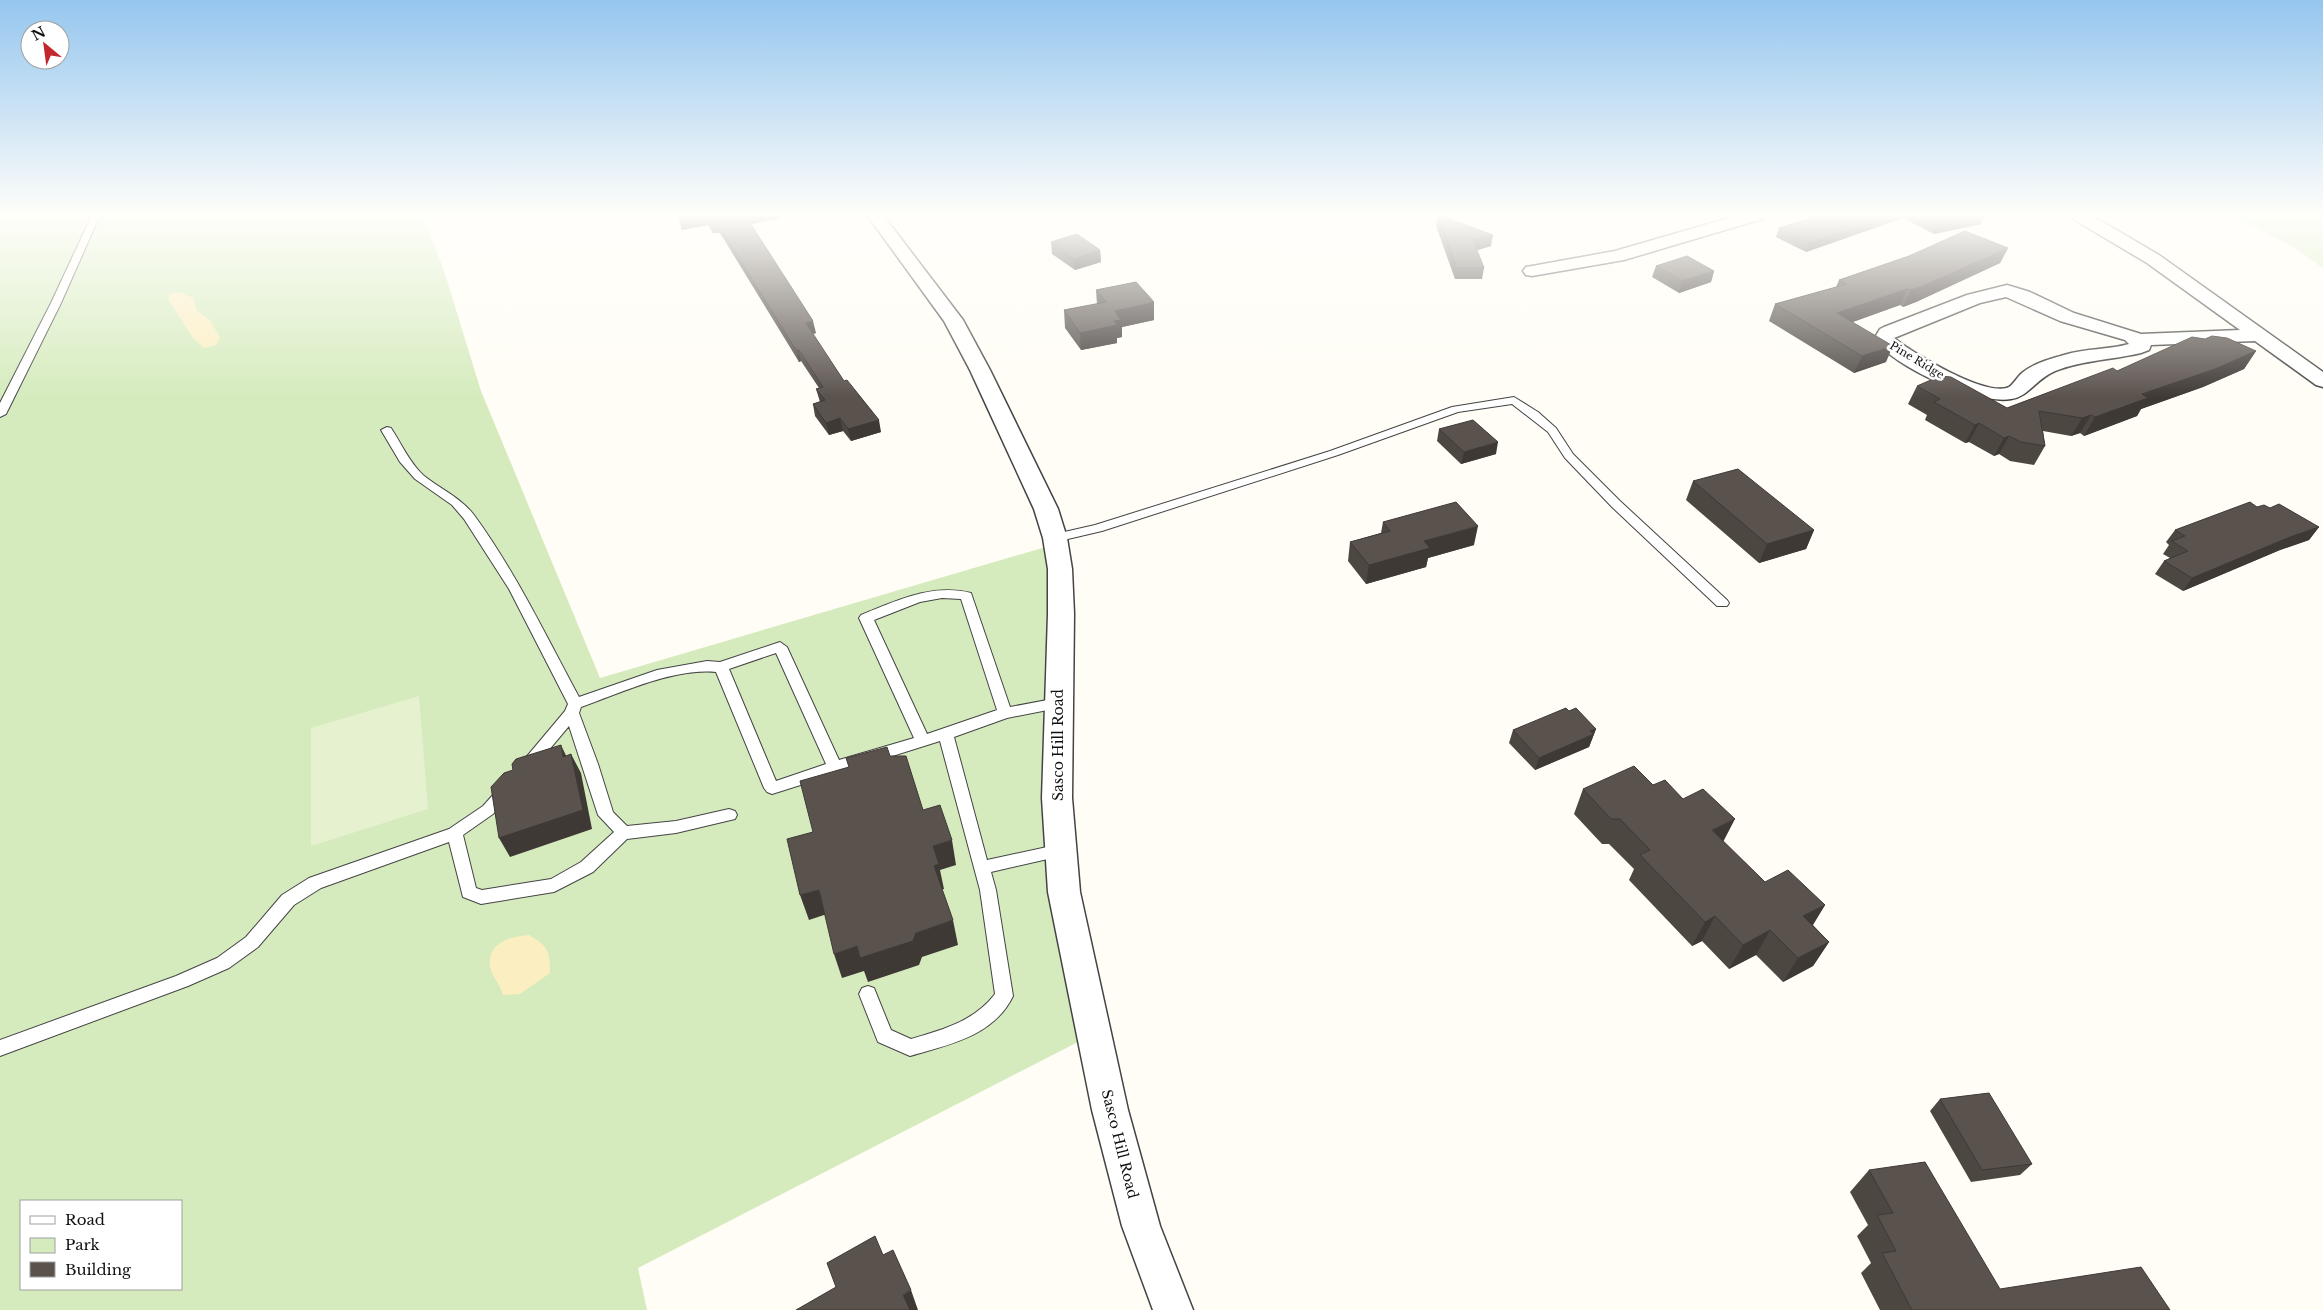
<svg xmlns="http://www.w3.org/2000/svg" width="2323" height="1310" font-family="'Libre Baskerville',serif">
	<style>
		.green { fill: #d5ebbd; fill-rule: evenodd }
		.sand { fill: #fbeec1 }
		.pitch { fill: #e6f2cf }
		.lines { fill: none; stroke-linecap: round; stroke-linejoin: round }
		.lane-casing { stroke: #444; stroke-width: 2 }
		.street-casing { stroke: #444; stroke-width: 3 }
		.lane { fill: #fff; fill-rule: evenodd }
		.street { fill: #fff; fill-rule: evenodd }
		.wall { fill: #4d4742 }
		.shaded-wall { fill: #3f3936 }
		.building { fill: #5a524d; stroke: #3f3936 }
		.labels { text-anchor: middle; stroke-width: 5; stroke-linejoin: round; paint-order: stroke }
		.far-street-label { font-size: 11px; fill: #111; stroke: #fff }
		.street-label { font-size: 14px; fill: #111; stroke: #fff }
	</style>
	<rect width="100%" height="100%" fill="#fffdf5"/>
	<path class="green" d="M0 215H423L445 274 481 391 600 678 1049 546 1055 588 1045 656 1041 803 1054 856 1059 953 1080 1041 638 1268 647 1310H0ZM21 1201H181V1289H21Z
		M2232 215H2323V268L2295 248Z"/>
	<path class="sand" d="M176 292 183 293 194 299 196 310 210 320 220 338 216 345 204 348 193 338 168 299 170 294Z
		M529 935C548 946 550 951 550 973L520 994 503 995C501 985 491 976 490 966 487 942 512 936 529 935Z"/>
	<path class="pitch" d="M419 696 428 809 311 846V728Z"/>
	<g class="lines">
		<g class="lane-casing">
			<path id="lane" d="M92 215H100L61 303 6 414 0 417V403L51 303Z
				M1514 397 1538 412 1556 428 1573 454 1620 501 1727 600 1729 603 1727 606H1717L1612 507 1565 458 1548 432 1512 404 1458 412 1338 455 1102 531 1055 542 1049 538 1051 535 1095 525 1330 451 1452 407Z
				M387 427 391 428C401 443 409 462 423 475 440 489 460 497 474 515 515 571 546 636 579 697L657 670 707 661 720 662 780 642 787 647 839 760 914 738 859 618 861 615C896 601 933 583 971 593L1010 707 1058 698 1063 699 1065 703 1063 707 1007 718 954 737 987 860 1061 844 1067 845 1069 850 1067 855 1061 856 991 872 996 890 1013 996C994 1036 948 1045 910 1056L878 1042 859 994 862 988 868 986 874 988 891 1030 911 1039C944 1029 973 1022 995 994L980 890 940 741 772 794 767 792 764 788 716 672C673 668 621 693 581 707L579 713 598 764 613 812 627 826 676 821 729 809 735 811 737 815 735 819 676 833 627 839 593 872 554 892 481 904 463 897 449 842 321 888 294 905 258 947 229 968 188 986 0 1056V1040L176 976 217 958 246 937 282 895 309 878 449 829 483 806 500 787 505 785 510 787 513 791 493 814 463 835 476 888 482 890 551 879 581 862 614 832 598 815 569 726 533 769H523L521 765 523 761 565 711 568 704 509 589 464 519 452 505 415 479 400 462 381 430ZM942 598 961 599 997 710 927 734 874 620 920 602ZM776 653 826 764 776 781 729 669Z"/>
		</g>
		<g class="street-casing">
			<path id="street" d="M867 215H883L963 320 990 370 1058 509 1067 538 1072 569 1074 614 1072 798 1080 892 1128 1110 1160 1226 1193 1310H1153L1122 1226 1092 1110 1048 892 1042 798 1048 614V569L1043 538 1034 509 970 370 944 321Z
				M1739 215H1764L1762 219 1624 260 1532 276 1526 275 1523 271 1526 267 1532 266 1615 251Z
				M2071 215H2091L2159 255 2323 372V387L2316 385 2255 341 2151 345 2149 350 2141 353C2112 360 2083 360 2055 371 2036 379 2028 397 2011 399 1977 405 1894 367 1874 339L1880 329 1884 327 1967 295 2007 285 2030 292 2074 313 2141 334 2240 330 2147 263 2073 219ZM2006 297 2060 321 2125 340 2129 344C2108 350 2086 348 2064 355 2050 359 2034 363 2022 373 2017 377 2014 384 2009 387 1987 398 1912 353 1894 338L1980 303Z"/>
		</g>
		<use href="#lane" class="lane"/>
		<use href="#street" class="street"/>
	</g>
	<path class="wall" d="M678 215H779L780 218 751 224 816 333 813 334 844 381 881 432 851 441 843 431 829 435 815 416 813 404 820 402 816 389 819 388 801 361 799 362 720 233H713L708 225 682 230Z
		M1438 215 1491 246 1477 250 1484 268 1482 279H1455L1436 226Z
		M1822 215H1990L1985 216 1981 224 1934 234 1903 218 1806 252 1776 237 1779 228Z
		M1051 242 1100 250 1101 262 1075 270 1052 254Z
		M2008 248 2000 263 1916 302 1903 307 1900 305 1852 322 1886 362 1854 373 1769 321 1775 304 1836 287 1839 280Z
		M1656 266 1714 271 1711 282 1679 293 1652 277Z
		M1096 290 1154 320 1122 327V337L1117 338V343L1081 350 1065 328 1064 310 1097 304Z
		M2256 351 2244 369 2203 387 2141 409 2137 416 2084 436 2080 433 2071 436 2043 431 2045 446 2034 465 2010 461 1999 454 1994 456 1969 442 1965 443 1925 420 1927 415 1908 404 1917 386 2007 408 2117 371Z
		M1439 429 1496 454 1461 464 1437 441Z
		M1693 481 1814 530 1806 549 1759 563 1686 500Z
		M2257 507 2270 508 2319 527 2309 540 2280 550 2183 591 2155 574 2164 561 2170 558 2163 554 2169 545 2166 542 2175 530Z
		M1383 522 1474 545 1428 558 1426 567 1366 584 1348 561 1350 542 1381 533Z
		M1569 711 1596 729 1589 747 1535 770 1509 743 1513 730Z
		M1653 785 1723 842 1765 882 1825 905 1813 925 1829 942 1813 966 1783 982 1756 955 1729 969 1702 941 1692 946 1629 880 1634 869 1609 844H1602L1574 814 1583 789Z
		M1940 1099 2032 1164 2020 1175 1971 1182 1930 1111Z
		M1869 1170 2000 1289 2170 1310H1880L1861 1273 1871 1263 1857 1236 1868 1225 1850 1192Z"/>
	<path class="shaded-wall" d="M702 215H706L708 225 682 230 679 219Z
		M745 215H779L780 218 747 225Z
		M1892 215H1905L1903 218 1806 252 1809 243Z
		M1972 215H1990L1985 216 1981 224 1934 234 1937 226Z
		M1493 235 1491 246 1471 252 1473 240Z
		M2008 248 2000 263 1916 302 1903 307 1911 290Z
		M1100 250 1101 262 1075 270 1074 259Z
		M1714 271 1711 282 1679 293 1682 281Z
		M1907 289 1900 305 1831 330 1837 313Z
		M1154 302V320L1122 327V337L1117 338V343L1081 350 1080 333 1114 321 1115 311Z
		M813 321 816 333 808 335 806 323Z
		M1893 346 1886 362 1854 373 1862 356Z
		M796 350H799L801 361 799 362Z
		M2256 351 2244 369 2203 387 2141 409 2137 416 2084 436 2095 417 2142 394Z
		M2091 415 2080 433 2071 436 2082 418Z
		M840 418 843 431 829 435 826 423Z
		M879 420 881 432 851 441 848 429Z
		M1979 423 1969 442 1965 443 1975 425Z
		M2009 436 1999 454 1994 456 2004 438Z
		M1498 442 1496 454 1461 464 1464 452Z
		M1478 526 1474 545 1428 558 1426 567 1366 584 1369 565 1424 541Z
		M2319 527 2309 540 2280 550 2183 591 2192 578 2290 537Z
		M1814 530 1806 549 1759 563 1767 544Z
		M1596 729 1589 747 1535 770 1539 758Z
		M561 745 570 764 563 757Z
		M571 754 581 773 592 829 510 857 499 838Z
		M1735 819 1722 844 1712 830Z
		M952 840 956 865 940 870 944 889 939 890 934 866 933 846Z
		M819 890 827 914 809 920 800 895Z
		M1825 905 1810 929 1803 916Z
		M1715 916 1702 941 1692 946 1705 922Z
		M953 920 958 945 922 957 919 965 868 982 864 971 842 978 834 954 857 946 916 933Z
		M1770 930 1756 955 1729 969 1743 945Z
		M1829 942 1813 966 1783 982 1798 958Z
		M911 1290 918 1310H909L903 1295Z"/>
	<path class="building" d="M678 215H702L679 219Z
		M706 215H745L813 321 806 323 844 381 847 380 879 420 848 429 840 418 826 423 813 404 825 400 816 389 823 387 799 350H796L717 223 710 222Z
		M1438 215 1493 235 1473 240 1484 268H1457Z
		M1822 215H1892L1809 243 1779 228Z
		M1916 215H1985L1937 226Z
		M1965 231 2008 248 1923 286 1911 290 1907 289 1837 313 1893 346 1862 356 1775 304 1847 284 1839 280 1909 256Z
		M1077 234 1100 250 1074 259 1051 242Z
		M1687 256 1714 271 1682 281 1656 266Z
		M1136 282 1154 302 1115 311 1121 320 1114 321 1117 325 1080 333 1064 310 1106 302 1096 290Z
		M2212 336 2227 338 2256 351 2215 369 2142 394 2148 398 2095 417 2091 415 2082 418 2039 411 2045 446 2021 442 2009 436 2004 438 1979 423 1975 425 1934 402 1940 399 1917 386 1940 376 1951 377 2007 408 2113 368 2117 371 2192 337 2205 339Z
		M1473 420 1498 442 1464 452 1439 429Z
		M1738 469 1814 530 1767 544 1693 481Z
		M1456 502 1478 526 1424 541 1430 548 1369 565 1350 542 1390 531 1383 522Z
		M2250 502 2257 507 2264 505 2270 508 2279 504 2319 527 2290 537 2192 578 2164 561 2188 551 2172 541 2185 536 2175 530Z
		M1566 708 1569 711 1576 708 1596 729 1590 731 1594 734 1539 758 1513 730Z
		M561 745 563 757 571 754 583 810 499 838 491 787 504 773 513 770 512 764 516 759Z
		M887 747 890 756H906L923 810 940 805 952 840 933 846 939 864 934 866 953 920 916 933 913 941 860 958 857 946 834 954 819 890 800 895 787 839 813 832 800 781 849 767 846 758Z
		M1634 766 1653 785 1665 780 1683 799 1703 789 1735 819 1712 830 1765 882 1788 870 1825 905 1803 916 1829 942 1798 958 1770 930 1743 945 1715 916 1705 922 1640 855 1650 850 1620 819H1611L1583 789Z
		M1989 1093 2032 1164 1982 1170 1940 1099Z
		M1925 1162 2000 1289 2141 1267 2170 1310H1912L1882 1253 1896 1251 1877 1215 1893 1213 1869 1170Z
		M875 1236 883 1255 893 1250 911 1290 903 1295 910 1310H796L836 1287 827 1263Z"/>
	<linearGradient id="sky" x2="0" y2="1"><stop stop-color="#95c6ee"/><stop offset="0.54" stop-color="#fffefa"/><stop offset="1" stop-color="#fffefa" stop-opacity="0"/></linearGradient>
	<rect width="2323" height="398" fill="url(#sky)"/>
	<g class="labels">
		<g class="far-street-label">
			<text transform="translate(1917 360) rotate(31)" y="4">Pine Ridge</text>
		</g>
		<g class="street-label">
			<text transform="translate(1058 745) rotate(-90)" y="5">Sasco Hill Road</text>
			<text transform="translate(1120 1144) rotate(76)" y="5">Sasco Hill Road</text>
		</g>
	</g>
	<rect x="20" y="1200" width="162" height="90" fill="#ffffff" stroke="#a0a0a0"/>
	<rect x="30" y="1216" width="25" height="8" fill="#ffffff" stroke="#a0a0a0"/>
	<text x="65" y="1225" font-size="15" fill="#111111">Road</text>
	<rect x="30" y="1238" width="25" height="15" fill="#d5ebbd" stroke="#a0a0a0"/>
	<text x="65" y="1250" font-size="15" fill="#111111">Park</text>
	<rect x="30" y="1262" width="25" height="15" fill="#5a524d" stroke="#a0a0a0"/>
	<text x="65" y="1275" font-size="15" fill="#111111">Building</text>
	<g transform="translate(45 45) rotate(331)"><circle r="24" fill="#ffffff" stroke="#a0a0a0"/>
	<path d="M0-4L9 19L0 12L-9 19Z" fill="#c4262e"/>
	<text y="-8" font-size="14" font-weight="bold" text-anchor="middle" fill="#111111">N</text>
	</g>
</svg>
